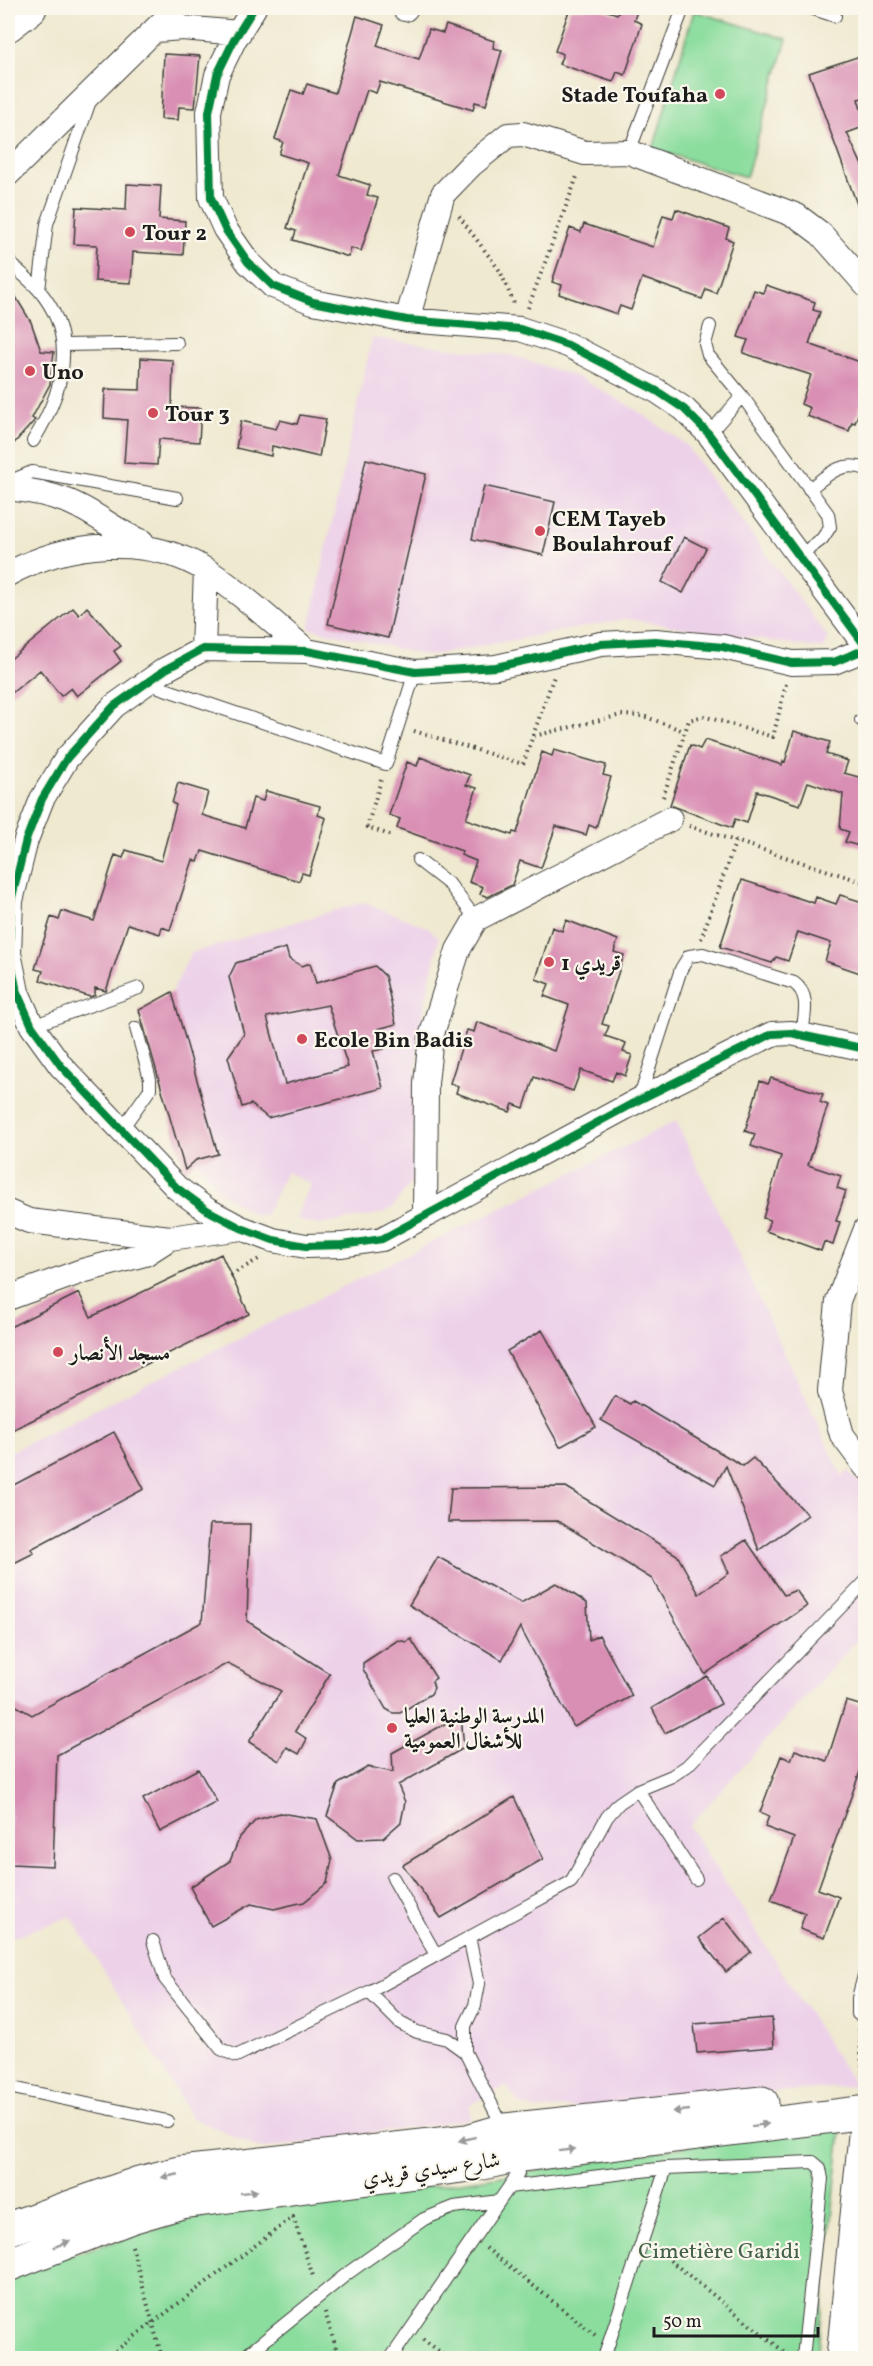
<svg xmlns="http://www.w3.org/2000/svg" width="873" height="2366" font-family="Vollkorn,Amiri,serif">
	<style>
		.built { fill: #edd1e9 }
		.green { fill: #8bdd9e; stroke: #547c5d; stroke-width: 1.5 }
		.building { fill: #d98fb4; fill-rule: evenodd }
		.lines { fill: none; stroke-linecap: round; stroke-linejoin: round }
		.lane-casing { stroke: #3c3b37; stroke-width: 14 }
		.street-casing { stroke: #3c3b37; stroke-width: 26 }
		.secondary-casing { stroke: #3c3b37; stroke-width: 35 }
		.highway-casing { stroke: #3c3b37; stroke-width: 35 }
		.path { stroke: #3c3b37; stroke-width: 4; stroke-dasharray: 1.5 4.5; stroke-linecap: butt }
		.lane { stroke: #fff; stroke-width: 12 }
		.street { stroke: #fff; stroke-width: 24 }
		.secondary { stroke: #fff; stroke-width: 33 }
		.highway { stroke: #fff; stroke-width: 33 }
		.cycleway-casing { stroke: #fbf7ec; stroke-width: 11 }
		.cycleway { stroke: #00873e; stroke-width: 8 }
		.oneway { fill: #999 }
		.poi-dot { fill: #d1495b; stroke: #fbf7ec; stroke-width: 2 }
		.labels { text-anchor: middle; stroke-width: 4.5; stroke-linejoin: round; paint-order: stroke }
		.poi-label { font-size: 22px; font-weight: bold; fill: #1c1c1c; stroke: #fbf7ec; text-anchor: start }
		.street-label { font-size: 22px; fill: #1c1c1c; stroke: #fbf7ec }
		.park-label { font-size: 22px; fill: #43604a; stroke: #fbf7ec }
	</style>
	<rect width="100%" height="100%" fill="#fbf7ec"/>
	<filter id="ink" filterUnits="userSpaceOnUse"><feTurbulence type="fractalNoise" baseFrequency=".0167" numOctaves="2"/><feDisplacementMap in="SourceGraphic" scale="12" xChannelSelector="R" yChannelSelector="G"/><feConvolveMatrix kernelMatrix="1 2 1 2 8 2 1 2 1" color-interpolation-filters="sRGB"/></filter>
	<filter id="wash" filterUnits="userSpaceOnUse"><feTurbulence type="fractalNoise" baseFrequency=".008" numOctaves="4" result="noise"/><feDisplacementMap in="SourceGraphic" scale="24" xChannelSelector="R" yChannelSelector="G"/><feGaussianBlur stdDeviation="1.35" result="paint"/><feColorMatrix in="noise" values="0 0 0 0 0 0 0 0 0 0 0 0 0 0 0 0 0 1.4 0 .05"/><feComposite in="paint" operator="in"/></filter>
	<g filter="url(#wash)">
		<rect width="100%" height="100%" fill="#efe9d0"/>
		<path class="built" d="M372 338 514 356 577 377 632 407 685 444 828 638 824 649 626 619 428 656 309 628Z
			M363 902 429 928 439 938 423 1012 416 1067 413 1180 393 1207 384 1213 319 1225 303 1222 296 1217 311 1184 286 1172 266 1214 255 1215 222 1194 196 1160 217 1154 172 992 191 953Z
			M676 1121 842 1476 848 1471 865 1488V1631L689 1826 855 2086 538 2110 519 2104 506 2086 469 2105 471 2119 261 2149 192 2118 71 1916 8 1939V1453Z"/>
		<path class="green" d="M694 11 787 39 746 177 653 149Z
			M842 2121 817 2358H8V2273L240 2205 291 2206 518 2174Z"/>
		<g id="blocks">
			<path class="building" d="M570 8H598L617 14 622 8H638L634 20 642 24 625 75 617 72 613 82 559 64 563 54 555 51Z
				M357 16 384 25 377 46 419 59 429 29 443 33 446 25 494 41 493 48 502 50 486 105 475 102 473 110 380 82 376 93 367 90 339 175 370 185 367 195 378 198 361 251 351 248 349 257 293 240 296 231 287 228 308 163 279 154 283 142 275 139 291 90 303 94 307 84 335 93Z
				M164 54 200 56 195 108 179 107 178 120 161 119Z
				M866 54V97L858 99 866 126 847 133 866 174V218H862L809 73Z
				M127 184 161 186 159 219 185 221 183 255 133 252 131 283 95 281 97 245 74 244 76 207 126 210Z
				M676 209 729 228 726 238 733 241 716 293 706 289 702 299 642 278 631 310 620 306 617 314 559 294 562 285 552 282 570 228 581 232 584 224 653 247 663 215 673 218Z
				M8 284 31 322 41 351 54 352 50 384 32 418 35 420 8 450Z
				M766 285 815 302 813 310 820 312 809 344 866 364V392L855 423 852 422 849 431 807 416 810 408 801 404 811 375 743 353 748 340 738 337 754 290 763 293Z
				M141 358 173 360 172 407 201 408 199 442 159 439 157 465 124 463 127 420 104 418 105 389 140 390Z
				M300 415 326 419 319 457 272 446 271 456 236 448 241 421 276 429 280 420 297 424Z
				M366 459 426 474 388 638 328 624Z
				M484 486 555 502 543 555 472 539Z
				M684 537 706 548 683 593 662 582Z
				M87 607 121 646 114 651 121 661 77 696 71 688 61 696 40 670 8 696V661L73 608 79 615Z
				M794 731 830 742 826 754 848 761 844 773 866 779V848L845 842 849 832 840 829 843 794 808 782 800 805 757 791 747 823 735 819 732 828 670 805 690 745 700 749 705 740 782 765 783 761 785 762Z
				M554 750 606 765 603 775 611 777 596 828 589 825 586 835 556 826 541 868 520 861 512 885 488 897 480 894 483 887 469 882 476 861 461 855 462 851 397 828 400 819 389 815 407 762 417 766 420 757 470 775 466 785 477 788 466 819 512 835 513 832 517 833 542 752 552 756Z
				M178 783 208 792 202 815 245 828 253 798 263 801 266 791 320 806 318 815 326 818 309 875 302 873 299 881 202 851 198 862 193 860 170 930 162 927 160 934 128 924 106 991 95 988V995L90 997 40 980 43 971 35 969 51 917 59 920 62 911 94 921 115 855 123 858 126 850 161 861 176 805 172 803Z
				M742 880 814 903 816 897 836 904 840 895 866 903V975L825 961 831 943 798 932 788 961 776 957 772 963 720 947Z
				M566 920 618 940 614 952 624 955 602 1024 609 1026 605 1036 626 1043 623 1052 632 1055 625 1076 616 1072 612 1081 581 1070 573 1091 534 1077 524 1108 513 1104 510 1112 456 1093 458 1086 450 1083 467 1030 474 1032 477 1022 554 1051 569 1005 544 996 549 984 536 979 552 927 562 931Z
				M286 948 289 959 302 966 310 963 316 983 375 966 385 976 396 1024 378 1029 384 1049 373 1051 383 1088 268 1118 251 1104 242 1107 228 1057 244 1034 229 977 236 963ZM328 1005 348 1067 285 1084 267 1017Z
				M172 992 218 1154 196 1160 185 1170 139 1010Z
				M771 1078 823 1094 820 1102 828 1105 808 1165 841 1176 837 1188 846 1191 836 1221 840 1222 833 1245 824 1242 821 1251 766 1231 770 1220 763 1218 781 1156 751 1146 755 1134 745 1131 760 1081 768 1084Z
				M221 1254 249 1314 8 1432V1328L79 1293 91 1317Z
				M542 1330 596 1427 560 1447 507 1351Z
				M615 1396 630 1404 633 1401 743 1466 753 1458 808 1515 759 1550 726 1466 715 1485 601 1420Z
				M114 1432 144 1489 31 1549 34 1553 8 1566V1488Z
				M566 1487 677 1555 699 1594 729 1573 721 1556 746 1540 784 1595 796 1590 807 1606 705 1674 652 1579 558 1521 448 1522 451 1488Z
				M210 1524H250L247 1621 330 1674 295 1731 307 1739 299 1754 287 1747 279 1761 249 1742 281 1691 228 1663 57 1755 53 1866 11 1864 8 1701 32 1715 202 1622Z
				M438 1557 521 1603 556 1583 587 1603 589 1640 599 1635 632 1696 574 1727 520 1627 502 1660 409 1605Z
				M411 1639 436 1678 432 1681 434 1688 431 1694 400 1713H393L386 1709 363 1669V1663L398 1640 406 1642Z
				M707 1676 721 1704 665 1733 652 1708Z
				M846 1701 866 1707V1767L862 1766 818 1889 839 1897 824 1938 800 1929 805 1913 771 1900 794 1838 765 1827 769 1816 760 1812 781 1756 791 1760 795 1750 827 1761Z
				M461 1715 464 1748 398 1785 405 1802 401 1822 383 1838 358 1839 327 1816 338 1784 368 1767 393 1772 392 1753Z
				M198 1769 217 1802 160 1832 143 1799Z
				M514 1797 543 1859 441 1918 403 1865Z
				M280 1813 317 1819 332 1860 327 1883 304 1902 274 1909 251 1904 211 1926 190 1887 230 1861 240 1837 256 1820Z
				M724 1918 751 1952 726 1972 699 1938Z
				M772 2018 774 2047 697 2053 694 2024Z"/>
		</g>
	</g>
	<g filter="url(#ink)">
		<use href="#blocks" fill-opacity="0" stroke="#3c3b37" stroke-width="1.5"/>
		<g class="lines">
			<g class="lane-casing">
				<path id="lane" d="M811 8 835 16
					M629 152 681 14
					M8 261C17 270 29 279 38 289 80 337 63 393 33 441
					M39 290 47 224 90 101
					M710 326 705 344 708 355 742 396 828 514 830 527 822 539 799 556
					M64 345 177 343
					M709 434 742 396
					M8 482 32 472 177 498
					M809 489C828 475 841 460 866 469
					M147 683 386 764 415 672
					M861 720 866 721
					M418 860 450 885 476 919
					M32 1026 139 988
					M639 1100 681 969 689 956 703 954 794 983C811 995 804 1016 802 1035
					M121 1130 150 1089V1079L136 1028
					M638 1790 696 1879
					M393 1878 436 1955
					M153 1941 165 1979 221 2049 236 2056 369 1992 571 1882 607 1817 619 1803 638 1790 672 1776 687 1766 866 1581
					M369 1992 400 2023 417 2032 447 2039 465 2052 504 2129
					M858 2014V1998L866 1968
					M465 2052V2026L475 2005 479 1984 469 1937
					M8 2087 167 2121
					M509 2187 666 2168 813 2162 820 2168 822 2179 803 2358
					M243 2358 348 2273 424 2219 454 2207 499 2201
					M391 2358 518 2174 515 2157
					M604 2358 666 2168"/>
			</g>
			<g class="street-casing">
				<path id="street" d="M254 8 234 40 217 75 209 112 211 198 225 229 248 262 273 286 313 302 407 320 520 329 568 345 657 391 684 409 709 434 866 647
					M405 9 406 8
					M156 30 182 28 239 33
					M8 174 177 8
					M407 320 443 194 471 165 508 135 523 134 585 153 629 152 797 216 821 234 866 285
					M8 488C28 490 48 494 67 501 94 511 115 532 142 542
					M8 574C67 542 147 533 206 570 242 593 274 624 307 651
					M203 649 206 570
					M866 649 834 662 792 663 723 647 655 641 601 644 496 667 415 672 307 651 203 649 166 669 114 706 67 758 42 799 26 840 11 901 9 953 17 992 32 1026 61 1066 177 1188 207 1210 241 1228 273 1240 306 1246 342 1245 382 1239 639 1100 772 1034 791 1033 866 1049
					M8 1212 29 1221 170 1238 241 1228
					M425 1214 426 1083 431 1037 458 950 476 919 670 819
					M866 1229 838 1301 830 1391 842 1435 866 1467
					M8 1298 82 1271 145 1254 170 1238"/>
			</g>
			<g class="secondary-casing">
				<path id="secondary" d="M8 2229 139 2183 180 2173 467 2141 505 2130 762 2103
					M8 2265 131 2217 182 2202 478 2164 515 2156 866 2112
					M843 2358 866 2125"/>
			</g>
			<g class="highway-casing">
				<path id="highway" d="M8 25 30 8"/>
			</g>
			<path class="path" d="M459 216 500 271 515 306
				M528 308 578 174
				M414 731 523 764 554 676
				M534 736 621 715 643 716 684 731
				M381 780 367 827 390 835
				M663 797 689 720 703 716 773 737 786 684
				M689 826 866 883
				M701 939 736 840
				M231 1275 259 1259
				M859 2029 864 2088
				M132 2246 162 2358
				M486 2248 595 2335
				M656 2249 788 2355
				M325 2312 339 2358
				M423 2339 448 2358
				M106 2358 293 2217 314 2279"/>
			<use href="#lane" class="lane"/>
			<use href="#street" class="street"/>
			<use href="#secondary" class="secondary"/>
			<use href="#highway" class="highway"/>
			<g class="cycleway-casing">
				<path id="cycleway" d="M254 8 234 40 217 75 209 112 211 198 225 229 248 262 273 286 313 302 407 320 520 329 568 345 657 391 684 409 709 434 866 647
					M866 649 834 662 792 663 723 647 655 641 601 644 496 667 415 672 307 651 203 649 166 669 114 706 67 758 42 799 26 840 11 901 9 953 17 992 32 1026 61 1066 177 1188 207 1210 241 1228 273 1240 306 1246 342 1245 382 1239 639 1100 772 1034 791 1033 866 1049"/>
			</g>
			<use href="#cycleway" class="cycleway"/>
		</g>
		<defs><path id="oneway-solid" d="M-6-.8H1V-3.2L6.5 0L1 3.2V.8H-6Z" transform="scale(1.5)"/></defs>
		<g class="oneway">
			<use href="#oneway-solid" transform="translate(681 2111) rotate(174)"/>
			<use href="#oneway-solid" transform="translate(760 2125) rotate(-7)"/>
			<use href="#oneway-solid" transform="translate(467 2139) rotate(166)"/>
			<use href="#oneway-solid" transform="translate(567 2150) rotate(-7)"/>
			<use href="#oneway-solid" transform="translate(170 2176) rotate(169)"/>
			<use href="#oneway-solid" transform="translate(249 2192) rotate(-7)"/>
			<use href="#oneway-solid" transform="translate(62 2244) rotate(-22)"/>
		</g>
	</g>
	<g class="poi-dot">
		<circle cx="720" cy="94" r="6"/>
		<circle cx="130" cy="232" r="6"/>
		<circle cx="30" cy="371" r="6"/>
		<circle cx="153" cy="413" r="6"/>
		<circle cx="540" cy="531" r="6"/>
		<circle cx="549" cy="962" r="6"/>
		<circle cx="302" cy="1039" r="6"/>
		<circle cx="58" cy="1352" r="6"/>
		<circle cx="392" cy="1728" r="6"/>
	</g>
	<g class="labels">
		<g class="poi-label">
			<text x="708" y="102" text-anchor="end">Stade Toufaha</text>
			<text x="142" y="240">Tour 2</text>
			<text x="42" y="379">Uno</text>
			<text x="165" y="421">Tour 3</text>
			<text x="552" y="526">CEM Tayeb<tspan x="552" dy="25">Boulahrouf</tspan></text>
			<text x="561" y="970">قريدي 1</text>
			<text x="314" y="1047">Ecole Bin Badis</text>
			<text x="70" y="1360">مسجد الأنصار</text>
			<text x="404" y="1723">المدرسة الوطنية العليا<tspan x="404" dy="25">للأشغال العمومية</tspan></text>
		</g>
		<g class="street-label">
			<text transform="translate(431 2168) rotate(-8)" y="8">شارع سيدي قريدي</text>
		</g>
		<g class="park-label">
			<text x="719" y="2258">Cimetière Garidi</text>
		</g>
	</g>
	<rect width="873" height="2366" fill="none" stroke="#fbf7ec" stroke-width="30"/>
	<path d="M654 2327v9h164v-9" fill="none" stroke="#1c1c1c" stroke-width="3"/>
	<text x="663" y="2327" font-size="18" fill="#1c1c1c" stroke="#fbf7ec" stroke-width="4.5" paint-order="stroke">50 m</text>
</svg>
